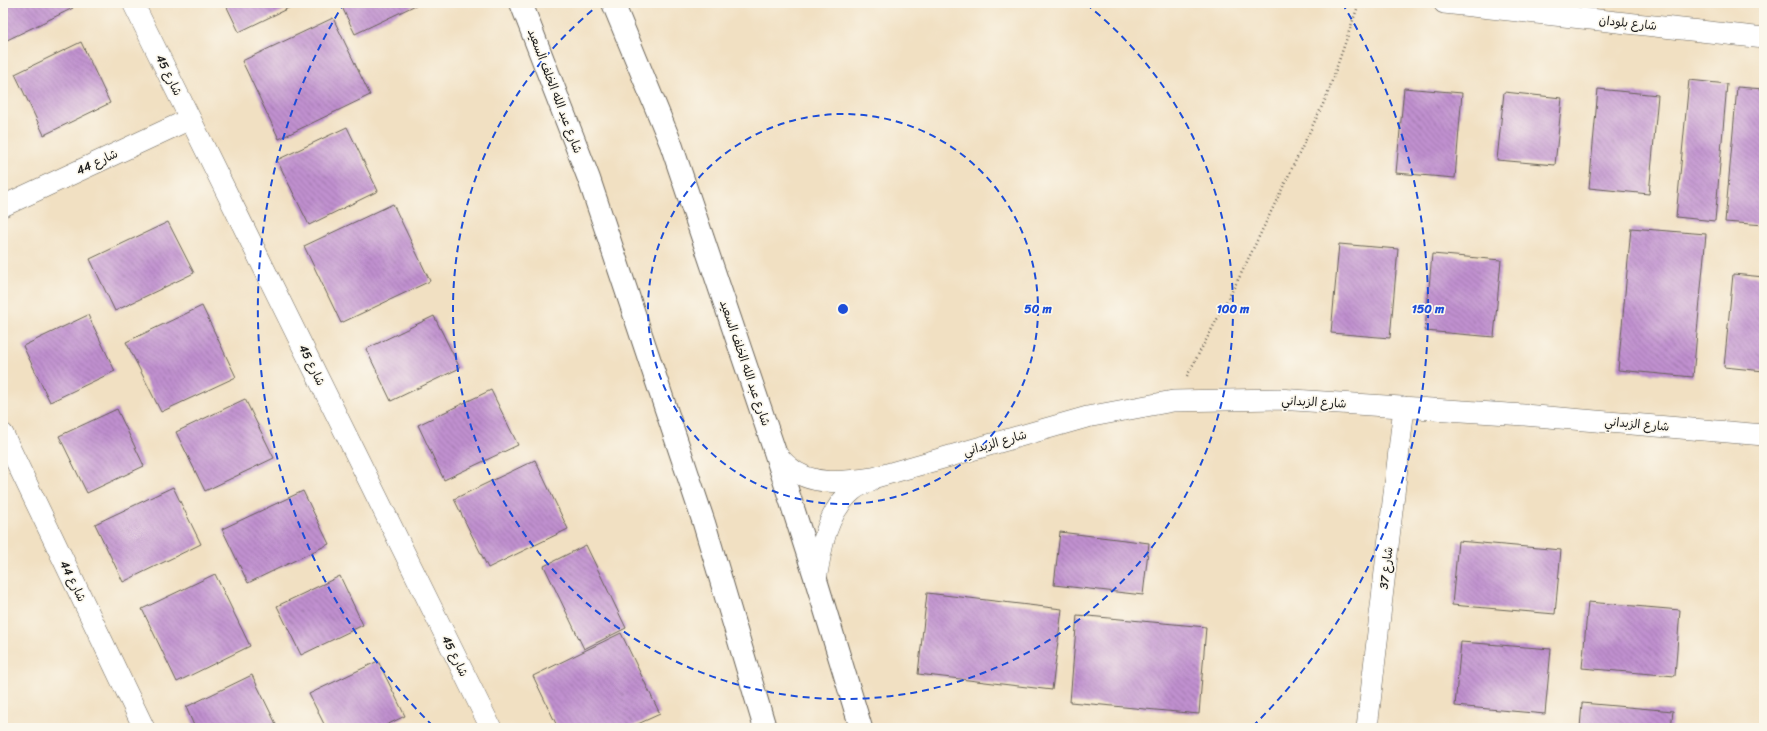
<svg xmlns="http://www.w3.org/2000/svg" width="1767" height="731" font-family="Sriracha,'Playpen Sans Arabic',sans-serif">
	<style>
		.building { fill: url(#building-back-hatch) }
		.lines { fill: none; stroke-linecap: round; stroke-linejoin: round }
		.minor-casing { stroke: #676156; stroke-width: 22 }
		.secondary-casing { stroke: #676156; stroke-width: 24 }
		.path { stroke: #676156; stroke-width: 2.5; stroke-dasharray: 1 3; stroke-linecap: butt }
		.minor { stroke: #fff; stroke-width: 21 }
		.secondary { stroke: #fff; stroke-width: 22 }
		.ring { fill: none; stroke: #1d4ed8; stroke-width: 2; stroke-dasharray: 7 5 }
		.labels { text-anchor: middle; stroke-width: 3.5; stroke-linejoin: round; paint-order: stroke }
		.street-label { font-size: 12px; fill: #1c1c1c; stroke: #fbf7ec }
		.centre { fill: #1d4ed8; stroke: #fbf7ec; stroke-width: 2 }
		.ring-label { font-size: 12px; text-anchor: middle; font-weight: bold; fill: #1d4ed8; stroke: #fbf7ec; stroke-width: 3.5; stroke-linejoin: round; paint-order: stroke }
	</style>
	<defs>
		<pattern id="building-back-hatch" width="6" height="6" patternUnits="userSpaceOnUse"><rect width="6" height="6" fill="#c090cf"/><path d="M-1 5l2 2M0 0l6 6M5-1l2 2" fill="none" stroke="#9b75a7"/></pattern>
	</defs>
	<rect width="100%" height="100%" fill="#fbf7ec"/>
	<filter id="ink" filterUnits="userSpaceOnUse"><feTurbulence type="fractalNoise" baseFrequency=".025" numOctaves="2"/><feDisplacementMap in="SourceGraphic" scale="8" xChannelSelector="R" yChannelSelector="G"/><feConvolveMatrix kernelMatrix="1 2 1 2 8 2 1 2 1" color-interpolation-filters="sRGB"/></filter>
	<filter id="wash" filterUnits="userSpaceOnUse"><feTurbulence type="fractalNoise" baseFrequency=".012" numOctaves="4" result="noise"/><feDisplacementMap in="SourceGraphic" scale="16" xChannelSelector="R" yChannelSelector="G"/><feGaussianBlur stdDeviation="0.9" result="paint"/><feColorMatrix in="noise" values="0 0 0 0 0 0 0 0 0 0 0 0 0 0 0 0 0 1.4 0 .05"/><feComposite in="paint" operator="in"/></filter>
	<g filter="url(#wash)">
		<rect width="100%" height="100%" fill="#f1e0c2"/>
		<g id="blocks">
			<path class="building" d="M3 3H70L73 8 3 42Z
				M225 3H299L239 32Z
				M340 3H420L355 34Z
				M333 18 370 95 279 139 242 61Z
				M81 42 110 103 44 135 15 74Z
				M1689 80 1727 84 1715 221 1676 217Z
				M1737 87 1764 89V225L1725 222Z
				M1404 88 1462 93 1455 178 1396 173Z
				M1598 89 1658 95 1649 194 1589 188Z
				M1504 92 1562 98 1555 165 1497 160Z
				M347 127 378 191 309 225 277 160Z
				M393 204 430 281 341 323 304 246Z
				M168 222 194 273 115 311 90 259Z
				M1631 228 1706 234 1693 377 1618 370Z
				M1339 244 1398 249 1390 338 1331 333Z
				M1432 254 1501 260 1494 337 1425 331Z
				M1733 274 1764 277V371L1724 367Z
				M202 306 236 377 161 412 126 342Z
				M88 315 115 371 50 402 23 346Z
				M434 316 460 368 391 401 366 349Z
				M491 390 518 445 444 480 418 425Z
				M245 399 274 458 205 491 176 432Z
				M117 409 144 466 87 493 59 436Z
				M535 460 568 529 488 568 454 499Z
				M173 487 201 544 123 582 95 524Z
				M303 491 329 544 248 583 222 529Z
				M1060 532 1149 543 1143 595 1054 585Z
				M1458 541 1561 550 1555 614 1452 605Z
				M586 545 626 628 584 649 544 566Z
				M215 574 250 646 177 682 142 609Z
				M340 576 363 625 301 655 277 606Z
				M927 593 1062 609 1052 690 918 674Z
				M1588 602 1680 610 1675 676 1582 668Z
				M1077 615 1206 627 1199 714 1070 702Z
				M621 633 660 714 629 728H558L533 676Z
				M1461 642 1551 649 1545 714 1455 706Z
				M378 661 405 716 380 728H326L309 694Z
				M252 675 276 724 268 728H195L186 707Z
				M1582 703 1673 711 1671 728H1580Z"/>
		</g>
	</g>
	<g filter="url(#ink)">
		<use href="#blocks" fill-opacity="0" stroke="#676156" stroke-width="1"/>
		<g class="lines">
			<g class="minor-casing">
				<path id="minor" d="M133 3 491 728
					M1444 3 1764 38
					M3 206 190 119
					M3 434 144 728
					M775 452C779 457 783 462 788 466 810 487 846 482 873 478L1087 417 1173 401 1278 399 1524 415 1764 435
					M816 580C821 549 826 513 852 491 858 486 865 483 871 480
					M1367 728 1404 407"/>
			</g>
			<g class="secondary-casing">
				<path id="secondary" d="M521 3 589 179 704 523 765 728
					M613 3 671 144 775 452 816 580 861 728"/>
			</g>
			<path class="path" d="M1187 376 1240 276 1326 98 1359 3"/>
			<use href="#minor" class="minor"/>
			<use href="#secondary" class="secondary"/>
		</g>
	</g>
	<g class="ring">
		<circle cx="843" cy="309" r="195"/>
		<path d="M1086 4A390 390 0 1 1 600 4"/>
		<path d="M433 726A585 585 0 0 1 344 3M1342 3A585 585 0 0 1 1253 726"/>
	</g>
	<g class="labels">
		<g class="street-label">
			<text transform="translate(1628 23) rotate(6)" y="4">شارع بلودان</text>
			<text transform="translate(169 75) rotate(64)" y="4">شارع 45</text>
			<text transform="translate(555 91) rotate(69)" y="4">شارع عبد الله الخلف السعيد</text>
			<text transform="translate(97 162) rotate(-25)" y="4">شارع 44</text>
			<text transform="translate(745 363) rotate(71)" y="4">شارع عبد الله الخلف السعيد</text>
			<text transform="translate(312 365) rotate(64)" y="4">شارع 45</text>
			<text transform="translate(1314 402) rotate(3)" y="4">شارع الزبداني</text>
			<text transform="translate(1637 424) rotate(5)" y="4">شارع الزبداني</text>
			<text transform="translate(995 443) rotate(-16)" y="4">شارع الزبداني</text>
			<text transform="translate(1386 568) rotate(-83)" y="4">شارع 37</text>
			<text transform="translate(73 581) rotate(64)" y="4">شارع 44</text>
			<text transform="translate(455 656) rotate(64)" y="4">شارع 45</text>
		</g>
	</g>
	<circle cx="843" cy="309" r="6" class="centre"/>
	<g class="ring-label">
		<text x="1038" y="313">50 m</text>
		<text x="1233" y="313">100 m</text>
		<text x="1428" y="313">150 m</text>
	</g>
	<rect width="1767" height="731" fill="none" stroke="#fbf7ec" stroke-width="16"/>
</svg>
